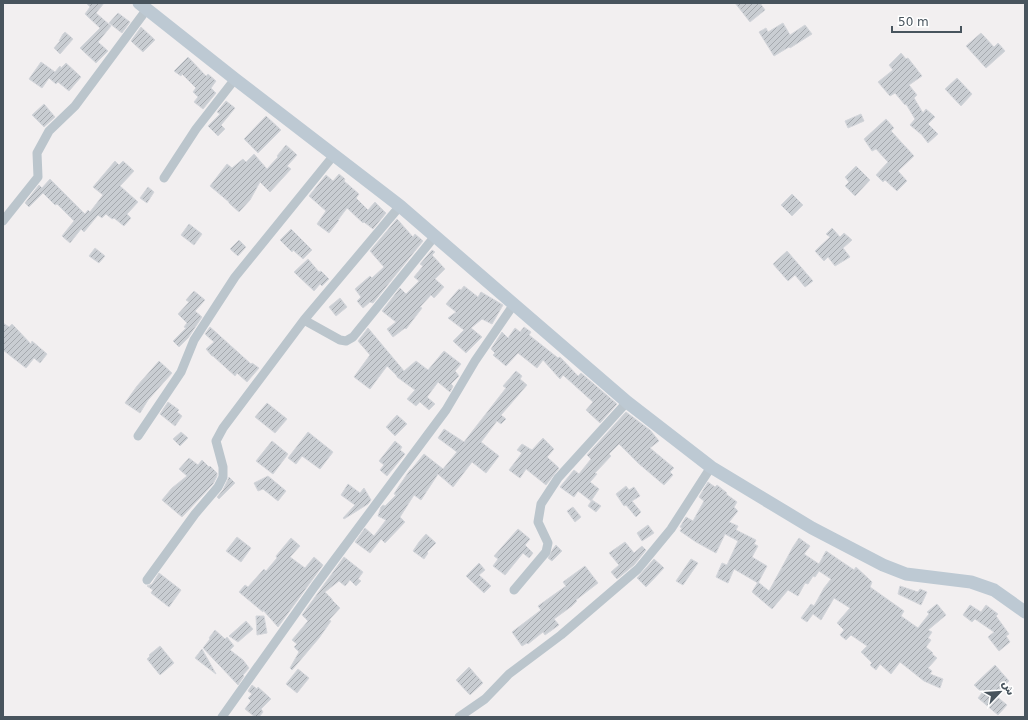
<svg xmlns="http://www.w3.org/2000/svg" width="1028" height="720" font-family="'DejaVu Sans','Noto Sans Arabic',sans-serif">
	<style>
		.building { fill: url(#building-hatch); stroke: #d4d6db }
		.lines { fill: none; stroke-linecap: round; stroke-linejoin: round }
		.street { stroke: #bbc5cc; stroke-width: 9 }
		.secondary { stroke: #bdc9d3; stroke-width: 13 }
	</style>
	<defs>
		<pattern id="building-hatch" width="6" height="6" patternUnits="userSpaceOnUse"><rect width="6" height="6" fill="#c9cdd2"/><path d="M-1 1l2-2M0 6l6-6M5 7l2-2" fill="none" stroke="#a5a9ae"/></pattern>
	</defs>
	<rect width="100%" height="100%" fill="#f2eff0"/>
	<path class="building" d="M86 3H104L96 13 111 26 98 42 108 51 96 63 80 48 100 28 85 14 90 7Z
		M735 3H760L765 10 750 22Z
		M118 13 130 22 122 33 109 23Z
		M783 23 790 35 805 25 812 34 790 48 789 47 774 56 759 32 766 28 768 32Z
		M141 27 155 40 143 52 131 41Z
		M65 32 73 39 60 54 54 48 60 41H59L63 34Z
		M981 33 994 47 998 43 1005 51 986 68 966 46Z
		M901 53 906 59 908 58 922 76 909 85 917 95 914 98 923 113 926 109 935 117 928 124 938 134 928 143 922 135 910 125 915 119 906 104 905 105 895 93 890 96 878 82 893 70 889 65Z
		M188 57 206 76 208 74 216 81 211 88 216 93 203 109 194 102 198 97 193 92 196 88 182 74 181 76 174 71Z
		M41 62 55 72 60 66 61 68 66 63 81 77 69 91 58 82 56 84 49 78 42 88 29 79Z
		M957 78 972 94 961 106 945 89Z
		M226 101 235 108 221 125 225 129 218 136 208 126 220 114 217 112Z
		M44 104 55 117 44 127 32 115Z
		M861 114 864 121 848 128 845 121Z
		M266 116 281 130 258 153 244 139Z
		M886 119 894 128 891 131 914 156 898 171 907 181 897 191 885 180 883 182 876 175 888 162 876 149 872 151 864 139Z
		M286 145 297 155 287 166 291 169 270 192 260 182 250 200 239 212 229 203V202L210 186 227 164 232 168 243 159 246 162 254 154 267 169 278 157 277 156Z
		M115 161 119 165 123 161 134 171 120 186 138 202 127 214 131 218 124 226 114 218 112 219 106 214 102 218 98 215 84 232 81 229 70 243 62 236 74 221 57 204 55 205 43 193 29 207 25 203 39 185 42 188 50 179 85 214 88 210 90 212 103 195 93 187Z
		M856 166 870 180 855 196 845 186 849 182 845 177Z
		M339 174 345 179 344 181 359 194 356 198 368 210 375 202 386 213 373 229 364 222 363 223 347 208 338 220H339L329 233 317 224 326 211 309 196 326 175 333 181Z
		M148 187 154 192 147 203 140 198Z
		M792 194 803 205 792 216 781 205Z
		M397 219 413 237 415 234 423 241 373 303 370 302 363 308 357 301 361 297 355 289 370 276 372 278 384 267 370 251Z
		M189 224 202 234 194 245 181 235Z
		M832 228 840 237 844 233 852 240 843 248 850 257 835 266 828 257 824 261 815 251 830 237 826 234Z
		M291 229 312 250 303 259 293 250 292 252 280 240Z
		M239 240 246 247 238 256 230 249Z
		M95 248 105 256 99 263 89 256Z
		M432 250 435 252 432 255 445 269 435 279 444 287 434 298 431 295 420 307 422 308 406 329 405 328 393 337 387 329 396 322 382 311 400 288 406 294 419 281 414 277 423 266 420 264Z
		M787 251 813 281 805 287 795 275 788 281 773 264Z
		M308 259 319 272 321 271 329 279 322 286 320 284 314 291 294 272Z
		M464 286 478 297 481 292 503 305 492 324 482 319 471 328 482 337 466 353 453 341 464 330 448 318 456 312 446 304 459 289 461 290Z
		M194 291 205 300 195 311 202 317 188 338 179 347 173 341 186 328 184 327 187 323 178 314 189 302 186 300Z
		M340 298 347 307 336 316 329 307Z
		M3 323 9 327 12 324 31 344 32 341 47 354 40 363 34 358 26 368 3 350Z
		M210 327 251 364 252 363 259 368 247 382 237 373 235 376 213 356H212L206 349 214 342 205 334Z
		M524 327 531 332 529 335 558 358 560 357 578 376 581 373 617 404 600 423 586 410 593 402 563 375 560 379 543 360 537 368 518 353 506 366 493 355 495 353 491 349 502 332 508 338 515 328 520 332Z
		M368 328 404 371 416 361 428 370 444 351 461 364 455 371 459 376 451 384 453 386 450 392 438 382 427 397 435 404 429 410 420 402 416 406 407 399 415 390 397 377V376L387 366 370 389 354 377 370 355 358 341Z
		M159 361 172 373 148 400 140 413 125 403 137 386Z
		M516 371 522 376 520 379 527 385 501 415 506 419 501 424 497 421 481 442 499 456 486 473 472 462 453 487 438 474 421 500 414 495 400 517 405 522 385 543 381 539 370 553 355 542 365 528 374 536 386 520 378 516 381 507 383 505 385 506 396 495 394 494 399 486 410 470H411L424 454 443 469 457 452 438 438 444 429 464 442 506 388 503 386Z
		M168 402 179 410 177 412 182 416 175 426 160 414Z
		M267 403 287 419 275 433 255 417Z
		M626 412 650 430 659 441 650 448 674 468 670 472 673 475 664 485 638 463 619 444 609 454 611 456 595 473 597 474 590 482 599 489 591 501 578 491 574 497 560 487 574 470 579 474 591 459 587 455Z
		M397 415 407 424 395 436 386 427Z
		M181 432 188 438 180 446 173 439Z
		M308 432 333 452 320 469 302 456 296 464 288 458Z
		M543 438 554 449 547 457 559 468 546 485 526 469 520 478 509 470 522 453 517 450 522 444 532 450Z
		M272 441 288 454 273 474 256 461Z
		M395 441 402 447 400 450 405 454 387 476 380 470 384 465 379 461Z
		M189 458 198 465 202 460 209 467 210 466 217 473V476L213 484 182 517 162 500 172 488 187 476 179 469Z
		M268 476 286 491 278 501 263 489 258 491 254 483Z
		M229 477 235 483 219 499 217 497 223 490Z
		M708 482 715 487 717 485 727 493 726 494 737 502 734 507 738 511 729 522 738 526 736 530 756 540 754 544 758 546 752 557 767 566 758 583 734 569 728 583 716 577 722 563 727 565 738 541 725 534 716 553 696 542 680 531 682 528 680 527 686 517 693 521 704 501 699 497Z
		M348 484 360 493 364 488 371 500 368 504 344 519 343 518 355 505 341 495Z
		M626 486 629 490 634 487 640 496 632 501 641 512 636 517 626 505 624 506 616 494Z
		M592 500 601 506 596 512 588 506Z
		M573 507 581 517 575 522 567 511Z
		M648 525 654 533 642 541 637 533Z
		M518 529 530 539 525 545 533 553 529 558 523 553 505 575 493 566 498 559 494 556Z
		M426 534 436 543 427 552 428 553 424 559 413 551 419 542Z
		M237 537 251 548 241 562 226 551Z
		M291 538 300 546 290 557 305 568 314 557 323 565 278 627 263 610V612L239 592 245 585 248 587 264 569 266 571 277 558 276 556Z
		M799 538 810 546 804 554 819 564 826 551 854 570 856 567 872 582 870 587 904 611 901 616 918 628 929 614 927 612 937 604 946 615 928 630 932 632 928 638 931 640 926 647 933 653 932 654 937 658 928 668 932 671 930 674 943 679 940 688 924 681 900 662 891 674 880 664 876 670 870 665 872 663 861 652 867 646 851 635 846 640 840 635 844 630 837 623 850 608 834 598 821 620 813 614 807 622 801 618 811 604 814 606 824 588 831 579 819 571 815 577 813 576 808 584 805 583 798 596 788 590 772 609 752 592 758 582 769 591 793 547Z
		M625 542 634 553 642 546 646 550 634 565 617 579 611 572 619 565 609 553Z
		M556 545 562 551 552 561 548 558 553 549Z
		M344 557 363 572 358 579 361 581 356 586 350 580 345 586 339 581 325 592 332 599V600L340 608 329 620 331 621 319 638 292 670 290 668 299 652 294 647 297 644 292 640 308 621 302 615Z
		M654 559 664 568 646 587 637 578Z
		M691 559 698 563 683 585 676 581Z
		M479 563 485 570 479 575 491 586 484 593 466 576Z
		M585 566 598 583 576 600 577 601 572 606 554 619 559 625 545 635 543 632 528 644 527 643 522 646 512 632 541 610 538 606 566 586 563 582Z
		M159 573 181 590 169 607 151 593 153 590 147 586 152 584Z
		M900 586 918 592 920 589 927 592 921 605 898 594Z
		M970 605 981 612 986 605 998 614 996 616 1009 634 1006 636 1010 642 999 651 988 637 994 632 975 619 972 622 963 615Z
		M256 616H264L267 633 257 635Z
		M246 621 253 629 238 642 229 636Z
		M215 630 225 639 227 637 234 646 230 650 243 660 249 668 243 675 244 676 238 685 203 648 210 639 209 638Z
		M160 646 174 663 160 675 147 659 150 656 149 655Z
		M202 649 216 674 195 658Z
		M995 665 1009 681 995 695 1007 705 998 715 978 698 982 693 974 685Z
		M469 667 483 683 470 695 456 680Z
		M298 669 309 678 297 693 286 684Z
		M252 685 257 689 258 687 271 699 261 709 263 712 259 717H255L245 709 251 701 248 698 252 694 248 691Z"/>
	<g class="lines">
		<path class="street" d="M164 178 196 129 235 79
			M3 221 38 177 37 153 49 131 75 106 147 9
			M304 320 340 340 346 341 353 337 435 236
			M138 436 181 372 194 340 235 277 334 155
			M147 580 195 514 218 487 223 477V467L216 441 223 428 304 320 400 206
			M514 590 546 552 548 543 538 522 541 504 558 478 627 402
			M222 717 315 586 446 410 475 361 514 304
			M459 717 485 699 509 674 561 635 638 569 671 529 711 467"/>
		<path class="secondary" d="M139 3 235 79 400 206 627 402 711 467 812 528 883 565 906 574 971 582 994 590 1025 612"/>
	</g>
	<rect width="1028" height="720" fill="none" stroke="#48545d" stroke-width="8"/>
	<g transform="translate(1000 692) rotate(65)" stroke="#ffffff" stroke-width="3" paint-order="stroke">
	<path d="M0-3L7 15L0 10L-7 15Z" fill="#48545d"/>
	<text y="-6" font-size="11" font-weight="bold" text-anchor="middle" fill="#48545d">ش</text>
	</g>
	<path d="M892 26v6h69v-6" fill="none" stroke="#48545d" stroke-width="2"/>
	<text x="898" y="26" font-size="12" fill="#48545d" stroke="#ffffff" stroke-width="3" paint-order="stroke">50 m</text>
</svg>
